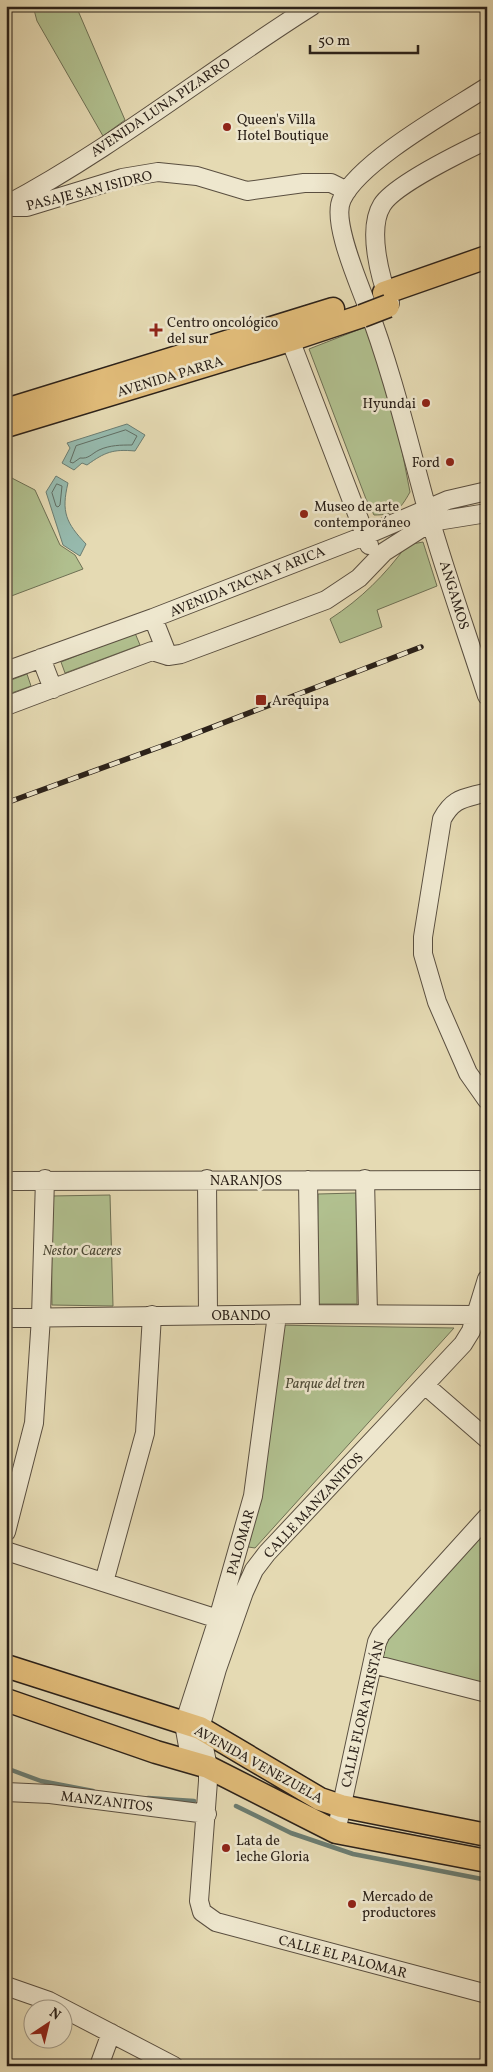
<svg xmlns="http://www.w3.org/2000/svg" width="493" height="2072" font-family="Vollkorn,serif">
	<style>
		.green { fill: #b1c08f; stroke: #6e7054 }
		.water { fill: #96baae; stroke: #6b7d72 }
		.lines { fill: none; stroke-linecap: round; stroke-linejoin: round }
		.shore { stroke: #606e64; stroke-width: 1 }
		.stream { stroke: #6b7d72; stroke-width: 4.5 }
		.minor-casing { stroke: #5a4f40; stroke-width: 20 }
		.major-casing { stroke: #2b2119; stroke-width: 25 }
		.minor { stroke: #eee7ce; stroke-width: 18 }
		.major { stroke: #e2bd7a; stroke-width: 22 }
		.rail-casing { stroke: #2b2119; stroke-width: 5.5 }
		.rail { stroke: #eee7ce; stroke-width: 4; stroke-dasharray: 11; stroke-linecap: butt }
		.major-bridge-casing { stroke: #2b2119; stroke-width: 25; stroke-linecap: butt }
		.major-bridge { stroke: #e2bd7a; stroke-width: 22 }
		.poi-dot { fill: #8f2418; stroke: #eee7ce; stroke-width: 2 }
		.labels { text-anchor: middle; stroke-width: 5; stroke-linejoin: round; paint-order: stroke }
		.street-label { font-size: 14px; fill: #2b2119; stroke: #eee7ce }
		.poi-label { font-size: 14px; fill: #2b2119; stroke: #eee7ce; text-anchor: start }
		.park-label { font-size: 14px; font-style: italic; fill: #4c4936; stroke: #eee7ce }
	</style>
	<rect width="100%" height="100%" fill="#e5dab3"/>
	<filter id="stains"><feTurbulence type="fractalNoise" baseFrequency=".004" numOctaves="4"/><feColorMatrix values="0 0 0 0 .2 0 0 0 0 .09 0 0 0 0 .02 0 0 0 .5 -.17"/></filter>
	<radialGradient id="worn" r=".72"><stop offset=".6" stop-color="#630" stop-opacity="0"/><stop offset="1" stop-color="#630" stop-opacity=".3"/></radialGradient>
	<path class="green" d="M33 6H76L125 120 103 136 37 21Z
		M368 326 397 425 410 492C400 510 395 515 374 515L366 499 309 349Z
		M6 475 35 490 60 545 75 555 83 569 6 598Z
		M423 542 437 586 377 610 382 627 340 643 330 619C361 599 385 575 407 545Z
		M135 633 140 645 65 673 61 662Z
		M27 674 31 686 6 695V682Z
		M356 1193 357 1304H317L318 1194Z
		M110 1195 113 1306 52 1305 51 1196Z
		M269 1325 454 1328 255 1548 242 1546Z
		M476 1532 487 1542V1684L382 1659 390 1632Z"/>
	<path class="water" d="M127 424 145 435 135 451C113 449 105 452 87 465L82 463 74 470 62 463 70 448 67 443Z
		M56 476 68 483C61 512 66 523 86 544L80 556 63 545 46 492Z"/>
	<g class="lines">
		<path class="shore" d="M126 430 137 436 132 445C121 445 110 445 99 450 91 454 89 459 80 458L73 463 70 462 76 446Z
			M57 484 62 486 60 505 58 507 56 506 52 493Z"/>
		<path class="stream" d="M6 1768 41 1781 93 1791
			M148 1798 194 1801
			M236 1806 291 1833 353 1854 487 1880"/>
		<g class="minor-casing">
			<path id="minor" d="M487 87C450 111 360 161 342 199 331 220 358 281 366 303 392 371 408 440 427 509 445 572 467 634 487 696
				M6 205C112 149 210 70 312 6
				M9 207H27L122 178 158 172 197 176 247 191 304 183H331L347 191
				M390 303C380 278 367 229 382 205 394 185 464 151 487 140
				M286 329 369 545
				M153 618 168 656
				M41 658 53 689
				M6 671 153 618 364 536 448 500 487 491
				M6 706 152 651 168 656 181 654 326 600 359 578 384 552 431 522 487 513
				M487 792C464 799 454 797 442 819L423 937V954L437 1002 468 1073 487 1100
				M207 1179 208 1315
				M365 1179 368 1314
				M308 1180 310 1314
				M6 1181 487 1180
				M487 1279 471 1331 463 1344 267 1553 254 1570 244 1592 217 1669 200 1728 208 1767V1781L199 1901 202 1912 216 1922 487 1994
				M6 1318 310 1314 476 1315
				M426 1386 487 1439
				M6 1532 34 1423 41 1317 45 1179
				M6 1551 218 1619
				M104 1582 145 1433 152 1315
				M373 1664 487 1693
				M191 1763 184 1724 218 1619 253 1496 277 1315
				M6 1792 50 1794 207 1814
				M336 1832 377 1642 381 1634 487 1517
				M6 1986 49 2001 174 2066
				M99 2066 111 2033"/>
		</g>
		<g class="major-casing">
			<path id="major" d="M384 293 487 257
				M6 410 333 309
				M6 426 290 340 362 316
				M6 1666 200 1728 320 1799 341 1806 487 1835
				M6 1700 156 1752 208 1767 336 1832 487 1861"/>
		</g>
		<use href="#minor" class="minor"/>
		<use href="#major" class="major"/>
		<g class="rail-casing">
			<path id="rail" d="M6 803 176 741 421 647"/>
		</g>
		<use href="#rail" class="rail"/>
		<g class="major-bridge-casing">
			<path id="major-bridge" d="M362 316 388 306"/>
		</g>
		<use href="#major-bridge" class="major-bridge"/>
	</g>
	<g class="poi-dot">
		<circle cx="227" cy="127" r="5"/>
		<path d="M153.5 322.5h5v5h5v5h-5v5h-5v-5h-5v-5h5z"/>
		<circle cx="426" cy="403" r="5"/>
		<circle cx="450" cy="462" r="5"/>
		<circle cx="304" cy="514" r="5"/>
		<rect x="255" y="694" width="12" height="12" rx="2.5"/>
		<circle cx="226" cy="1848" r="5"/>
		<circle cx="352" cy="1904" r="5"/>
	</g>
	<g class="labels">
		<g class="street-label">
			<text transform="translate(160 107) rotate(-34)" y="5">AVENIDA LUNA PIZARRO</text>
			<text transform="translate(89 190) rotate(-14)" y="5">PASAJE SAN ISIDRO</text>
			<text transform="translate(170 376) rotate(-17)" y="5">AVENIDA PARRA</text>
			<text transform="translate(247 581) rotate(-22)" y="5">AVENIDA TACNA Y ARICA</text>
			<text transform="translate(455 595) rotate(73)" y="5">ANGAMOS</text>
			<text x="246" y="1185">NARANJOS</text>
			<text x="241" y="1320">OBANDO</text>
			<text transform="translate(313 1505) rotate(-47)" y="5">CALLE MANZANITOS</text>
			<text transform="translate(240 1542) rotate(-74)" y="5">PALOMAR</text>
			<text transform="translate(362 1714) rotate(-77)" y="5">CALLE FLORA TRISTÁN</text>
			<text transform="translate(259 1764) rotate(29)" y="5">AVENIDA VENEZUELA</text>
			<text transform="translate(107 1801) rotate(7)" y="5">MANZANITOS</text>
			<text transform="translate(343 1956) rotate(15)" y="5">CALLE EL PALOMAR</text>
		</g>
		<g class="poi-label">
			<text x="237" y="124">Queen's Villa<tspan x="237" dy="16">Hotel Boutique</tspan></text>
			<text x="167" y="327">Centro oncológico<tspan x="167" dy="16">del sur</tspan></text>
			<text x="416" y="408" text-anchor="end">Hyundai</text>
			<text x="440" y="467" text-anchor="end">Ford</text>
			<text x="314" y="511">Museo de arte<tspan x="314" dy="16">contemporáneo</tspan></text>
			<text x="272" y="705">Arequipa</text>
			<text x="236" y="1845">Lata de<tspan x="236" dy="16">leche Gloria</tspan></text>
			<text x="362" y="1901">Mercado de<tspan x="362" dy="16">productores</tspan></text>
		</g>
		<g class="park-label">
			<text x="82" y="1255">Nestor Caceres</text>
			<text x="325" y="1388">Parque del tren</text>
		</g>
	</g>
	<rect width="493" height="2072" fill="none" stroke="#e5dab3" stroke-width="25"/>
	<rect x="8" y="8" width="478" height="2057" fill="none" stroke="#2b2119" stroke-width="2.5"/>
	<rect x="12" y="12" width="468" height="2047" fill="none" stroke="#2b2119"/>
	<g transform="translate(48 2024) rotate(35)"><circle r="24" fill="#eee7ce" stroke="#a09886"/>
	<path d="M0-4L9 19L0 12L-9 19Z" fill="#8f2418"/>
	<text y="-8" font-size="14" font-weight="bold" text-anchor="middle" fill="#2b2119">N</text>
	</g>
	<path d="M310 45v8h108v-8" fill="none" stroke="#2b2119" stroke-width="2.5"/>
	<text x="318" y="45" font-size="15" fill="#2b2119" stroke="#eee7ce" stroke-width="4" paint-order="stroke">50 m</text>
	<rect width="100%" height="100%" filter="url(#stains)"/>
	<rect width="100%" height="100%" fill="url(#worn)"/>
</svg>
